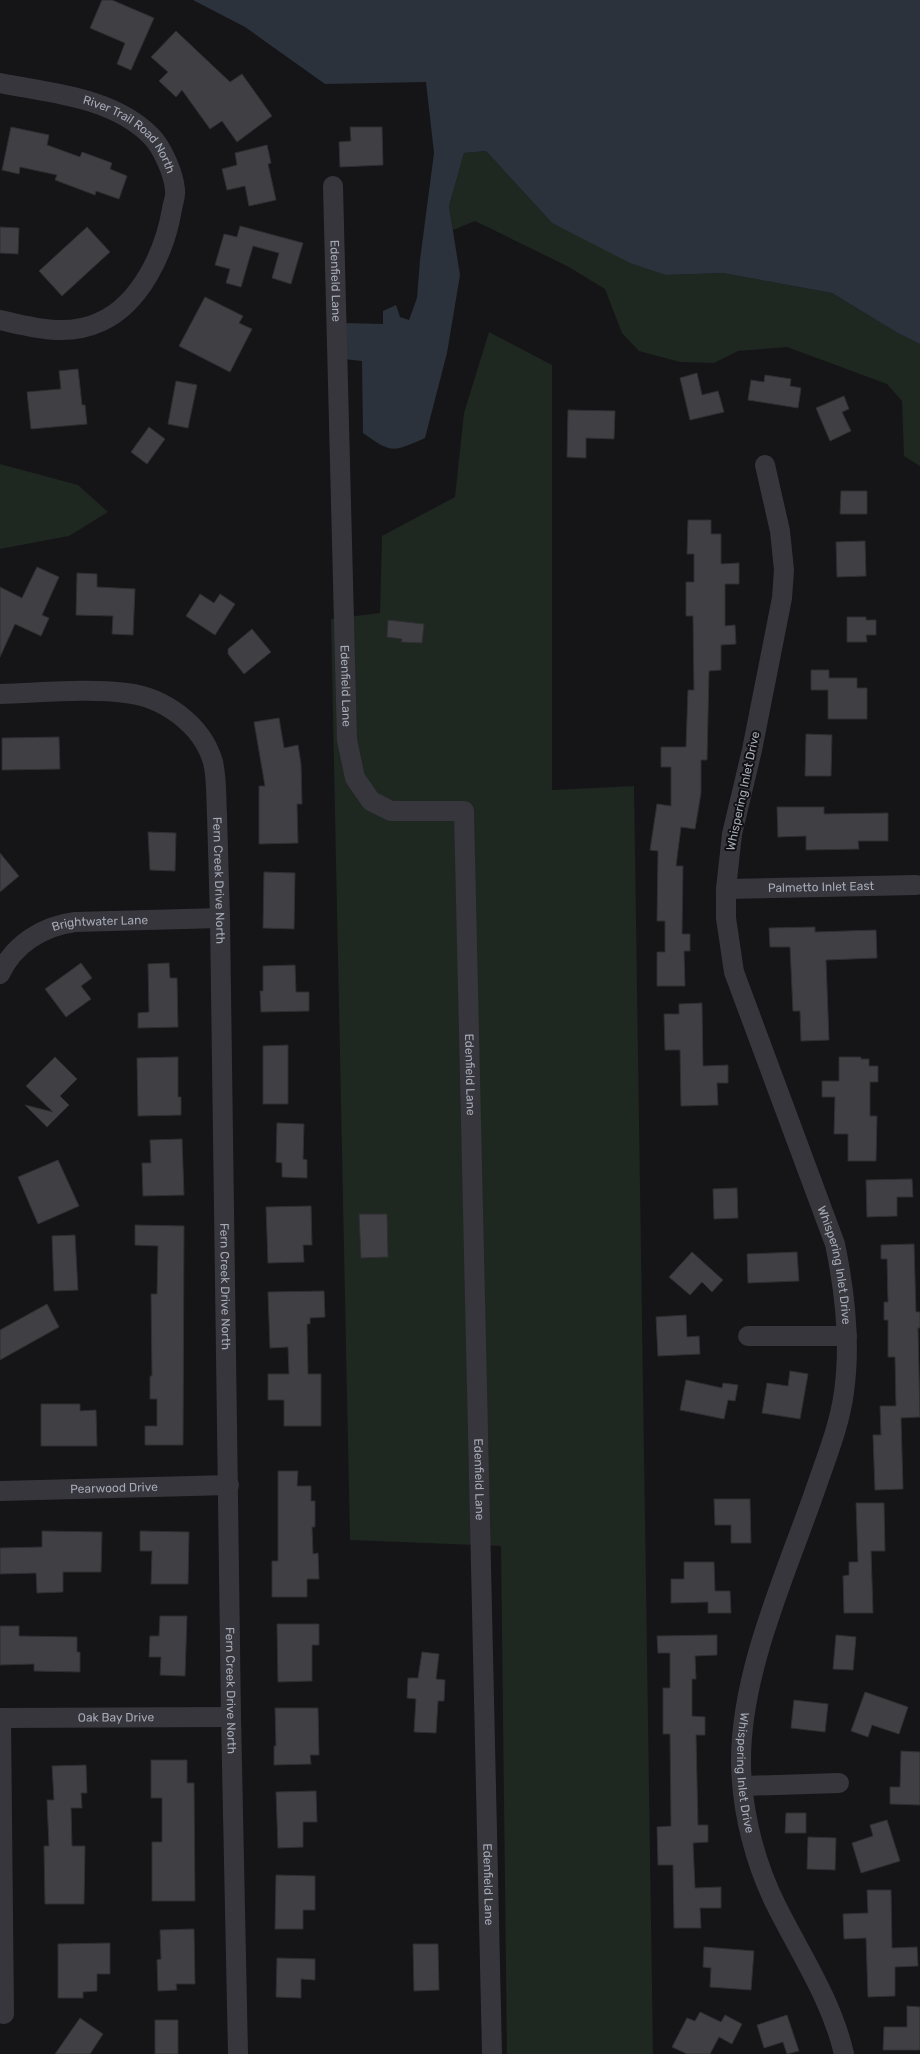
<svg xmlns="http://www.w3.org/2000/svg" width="920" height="2054" font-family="Rubik,sans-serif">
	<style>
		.green { fill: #1f2721 }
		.water { fill: #2b323b }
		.building { fill: #3f3f44; stroke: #2f2f33 }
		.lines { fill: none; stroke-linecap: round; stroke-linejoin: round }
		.minor { stroke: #36363c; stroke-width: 20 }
		.labels { text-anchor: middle; stroke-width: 4; stroke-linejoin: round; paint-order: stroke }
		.street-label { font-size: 12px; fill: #a6aab7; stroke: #101012 }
	</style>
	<rect width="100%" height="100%" fill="#151517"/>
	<path class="green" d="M486 151 552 223 666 275 723 273 832 293 896 332 920 344V466L904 456 902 401 887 384 787 347 738 351 714 363 680 362 639 351 622 333 605 289 567 266 475 221 453 230 449 206 464 153Z
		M489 332 552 365V790L634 786 653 2054H507L501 1546 350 1540 331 619 380 613 382 536 455 497 464 413Z
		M0 464 78 485 108 512 69 536 0 549Z"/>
	<path class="water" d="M193 0H920V344L896 332 832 293 723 273 666 275 630 263 552 223 486 151 464 153 449 206 460 275 447 353 425 438C393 452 392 454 363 433L362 361 343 359 344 323 383 324V311L396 305 400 317 409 320 417 298 420 260 434 153 426 82 325 84 245 27Z"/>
	<path class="building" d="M102 0H112L154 18 131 70 117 64 125 43 90 28Z
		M176 31 230 82 242 74 272 116 237 142 222 121 210 129 182 90 176 97 159 81 168 72 151 57Z
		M11 127 49 135 47 145 80 157 82 152 112 163 110 169 127 176 119 199 96 191 95 195 55 180 57 175 20 167 19 174 2 170Z
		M350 127H382L383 165 340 167 339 142 351 141Z
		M267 145 271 163 268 164 276 200 249 206 245 186 227 190 222 169 237 165 235 153Z
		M240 226 303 243 291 284 272 278 279 253 253 246 241 287 226 283 230 269 215 265 224 234 237 237Z
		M0 227 19 228 18 254 0 253Z
		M87 227 110 252 62 296 39 271Z
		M205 297 243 316 239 323 252 329 230 372 179 346Z
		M78 369 82 405H85L87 424 31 429 27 392 61 389 59 371Z
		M697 373 702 395 718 391 724 412 690 420 680 378Z
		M765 375 791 379 790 386 801 388 798 408 748 400 751 380 764 382Z
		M176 381 197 385 188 428 168 424Z
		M844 396 849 409 842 412 851 431 830 441 816 408Z
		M568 410 615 411 614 439 586 438V458L567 457Z
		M149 427 165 439 147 464 131 452Z
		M841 491H867V514H840Z
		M688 520H711V534H721V564L739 563V584H725V626L735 625 736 644 721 645V670L709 671 707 760H701V793L695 829 681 827 676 866H683L682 934H690V951H684L685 986H657V952H665V921H657L658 851 650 850 657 804 671 806V767H661V747H686L688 690H694L693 616H686V582H694V554H687Z
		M865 541 866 576 837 577 836 542Z
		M37 567 59 577 42 615 49 618 41 636 15 624 0 657V587L22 598Z
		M77 573 97 574V587L135 589 133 635 112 634 113 616 76 615Z
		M200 594 214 603 220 594 235 604 215 635 186 616Z
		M847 617H866V620H876V635H866L867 642H847Z
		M388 620 424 624 422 643 401 642 402 639 387 637Z
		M252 629 271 652 244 674 228 654V649Z
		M811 670H829V678H857V688H867V719H828V690H811Z
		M279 718 284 748 298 745 301 764 302 804H297L298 843 259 844V786H265L254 722Z
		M806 734 832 735 831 776H805Z
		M59 737 60 769 2 770V738Z
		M777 807H824V814L888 813V841H858L859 849 806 850V836L778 837Z
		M148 832 176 833 175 871 150 870Z
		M0 853 19 876 0 892Z
		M264 872 295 873 294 929 263 928Z
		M815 927V932L876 930 877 958 826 960 829 1040 801 1041 800 1011H793L790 947H770L769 928Z
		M81 963 92 978 81 986 91 999 66 1017 45 989Z
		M169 963 170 978H177L178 1027 138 1028V1013L149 1012 148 964Z
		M295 965 296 992H309V1011L261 1012 260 991H263V966Z
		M702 1003 703 1066 728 1065V1083H717L718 1105 681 1106 680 1050H665L664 1014H679V1004Z
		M288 1045V1104H263V1046Z
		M55 1057 77 1079 60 1096 69 1105 47 1127 25 1105 53 1112 26 1086Z
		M178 1057V1097H181V1115L138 1116 137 1058Z
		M839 1057H861V1059H869V1066H878V1082H870V1116H877L876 1161H848V1134H834L835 1097H822V1081H839Z
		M277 1123 304 1124 303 1159 307 1160V1178L282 1177V1163L276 1162Z
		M182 1139 184 1195 143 1196 142 1163H151L150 1140Z
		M58 1160 79 1206 38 1224 18 1177Z
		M912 1179 913 1197H897V1216L867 1217 866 1180Z
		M737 1188 738 1218 714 1219 713 1189Z
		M311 1206 312 1245H303L304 1262 268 1263 266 1207Z
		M359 1214H387L388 1257 361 1258Z
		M135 1225 184 1226 183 1445H145V1426H157V1399H150V1376H152L151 1294H157L158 1246 135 1245Z
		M75 1235 78 1290 54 1291 52 1236Z
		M914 1244 916 1312H920V1328H918L920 1417 901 1418 903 1489 875 1490 873 1435H881L880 1406H896L895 1357H888V1320H884V1302H888L887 1259H881V1245Z
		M692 1252 723 1280 712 1292 702 1282 690 1295 669 1277Z
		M797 1252 799 1281 748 1283 747 1254Z
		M324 1291 325 1317 310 1318V1324H307L308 1374H321V1426H284V1400H268V1374H289L288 1347 270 1348 268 1292Z
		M47 1304 59 1327 0 1360V1330Z
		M686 1315 687 1337 699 1336 700 1354 658 1356 656 1317Z
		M790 1371 808 1374 800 1419 762 1413 767 1383 788 1386Z
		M686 1380 722 1388 723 1383 738 1385 735 1401 728 1400 724 1419 680 1410Z
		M41 1404H80V1411L96 1410 97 1446H41Z
		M278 1471H298L297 1486H311V1501H315V1527H312L313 1554 318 1553 319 1579H307V1597H272V1561H278Z
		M714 1499H750L751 1543H731V1525H715Z
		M856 1503H884L885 1551H871L873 1613H844L843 1576 849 1575V1562H858Z
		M42 1531 102 1532 101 1572H63V1592L37 1593 36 1573 0 1574V1548L42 1547Z
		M140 1531 189 1532 188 1584H151L152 1551H140Z
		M684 1562H714L715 1591H730L731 1613H708V1602L671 1603V1579H684Z
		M160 1616H187L185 1676 160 1675 161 1657H149L150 1636H159Z
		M277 1624H319V1645H312V1681L278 1682Z
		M0 1626H19V1636L77 1637V1652H80V1672L34 1671V1664L0 1665Z
		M717 1635V1655L695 1656 696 1679H692V1716L705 1717V1735H696L698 1825H708V1842L693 1843 695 1888 721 1887V1908H700L701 1928H674L673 1865H658L657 1827 671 1826 670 1734H663V1688H670V1653H658L657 1636Z
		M836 1635 856 1637 853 1670 833 1669Z
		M422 1652 439 1654 436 1679 445 1680 444 1701H438L436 1733 414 1732 416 1699 407 1698 408 1678H418Z
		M865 1692 908 1707 899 1734 872 1725 868 1737 851 1731Z
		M794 1700 828 1704 825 1732 791 1728Z
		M275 1708H318L319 1755H310L311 1764 274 1765V1746H276Z
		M901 1751 920 1752V1805L890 1804V1787H900Z
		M151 1760H187V1783H194L195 1901H152V1842H162V1798H151Z
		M86 1765 87 1793H81L82 1808H71L72 1846H85L84 1904H45L44 1846H49L47 1800H54L52 1766Z
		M316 1791 317 1822H303V1847L278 1848 276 1792Z
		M786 1813H806V1833H785Z
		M887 1820 900 1861 861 1873 852 1843 873 1836 870 1825Z
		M808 1837 836 1838 835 1870 807 1869Z
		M276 1875 315 1876V1910H303V1929H275Z
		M867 1890H891L892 1948 917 1947 918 1966 895 1967V1996L868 1997 866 1938 844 1939 843 1914 868 1913Z
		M194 1929 195 1984H176L177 1990 158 1991 157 1960 161 1959 160 1930Z
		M110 1943V1974H97V1991L83 1992V1998H58V1944Z
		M413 1944H438L439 1990 414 1991Z
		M704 1947 754 1951 751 1990 710 1987 711 1968 703 1967Z
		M277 1958 315 1959V1980L301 1979V1998L276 1997Z
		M907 2006 920 2007V2050H883L884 2027H907Z
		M700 2012 721 2022 725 2015 742 2024 732 2044 719 2037 710 2054H687L672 2047 687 2018 695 2021Z
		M787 2015 799 2051 787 2054 783 2042 764 2048 757 2025Z
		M80 2018 103 2034 90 2054H55Z
		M155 2020H178V2054H155Z"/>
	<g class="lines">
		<g class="minor">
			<path id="s1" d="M0 83C50 93 113 97 151 136 162 147 174 174 175 190 176 196 173 203 172 209 165 251 141 304 100 322 68 337 33 328 0 320"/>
			<path id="s2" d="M333 186 347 740 355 778 371 801 391 811H464L492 2054"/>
			<path id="s3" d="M765 465 780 531 784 570 782 598 752 750 732 834 726 889V918L734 972 835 1244C845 1292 851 1342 844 1392 840 1423 828 1453 818 1482 788 1570 740 1670 741 1764 742 1812 755 1864 777 1907 801 1955 832 2001 844 2054"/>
			<path id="s4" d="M0 694C40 693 86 688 126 693 163 697 202 724 213 762 217 779 216 798 217 815 218 849 219 884 220 918L231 1717 238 2054"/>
			<path id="s5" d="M726 889 916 885"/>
			<path id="s6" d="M0 974C14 944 43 926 75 922L220 918"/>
			<path d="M748 1336H847"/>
			<path id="s7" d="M0 1491 229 1485"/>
			<path id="s8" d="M0 1718 231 1717"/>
			<path d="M1 1718 4 2014"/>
			<path d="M743 1786 839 1783"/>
		</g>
	</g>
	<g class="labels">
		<g class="street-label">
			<text dy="4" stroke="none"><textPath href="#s1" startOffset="145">River Trail Road North</textPath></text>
			<text dy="4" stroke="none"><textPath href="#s2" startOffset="95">Edenfield Lane</textPath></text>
			<text dy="4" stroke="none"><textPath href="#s2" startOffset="500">Edenfield Lane</textPath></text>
			<text transform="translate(743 791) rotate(-78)" y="4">Whispering Inlet Drive</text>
			<text dy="4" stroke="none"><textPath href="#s4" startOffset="362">Fern Creek Drive North</textPath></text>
			<text dy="4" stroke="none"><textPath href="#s5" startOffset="95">Palmetto Inlet East</textPath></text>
			<text dy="4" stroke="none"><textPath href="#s6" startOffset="120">Brightwater Lane</textPath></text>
			<text dy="4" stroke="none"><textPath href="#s2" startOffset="980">Edenfield Lane</textPath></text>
			<text dy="4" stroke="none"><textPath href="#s3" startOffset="826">Whispering Inlet Drive</textPath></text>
			<text dy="4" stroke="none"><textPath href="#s4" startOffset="768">Fern Creek Drive North</textPath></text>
			<text dy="4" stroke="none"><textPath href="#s2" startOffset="1385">Edenfield Lane</textPath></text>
			<text dy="4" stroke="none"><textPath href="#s7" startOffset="114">Pearwood Drive</textPath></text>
			<text dy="4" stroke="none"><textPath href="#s4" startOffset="1172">Fern Creek Drive North</textPath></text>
			<text dy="4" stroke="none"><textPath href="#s8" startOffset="116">Oak Bay Drive</textPath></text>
			<text dy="4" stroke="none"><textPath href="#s3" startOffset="1351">Whispering Inlet Drive</textPath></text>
			<text dy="4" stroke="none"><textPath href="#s2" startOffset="1790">Edenfield Lane</textPath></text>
		</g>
	</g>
</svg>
